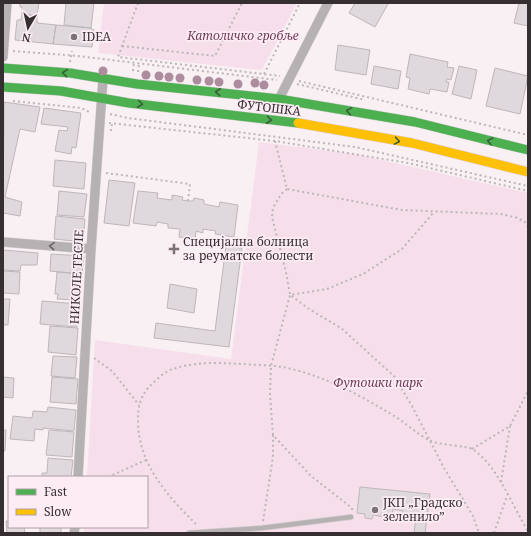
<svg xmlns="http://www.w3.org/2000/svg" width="531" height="536" font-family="'Noto Serif',serif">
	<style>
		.green { fill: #f7deeb }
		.building { fill: #dfd8dc; stroke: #beb7ba }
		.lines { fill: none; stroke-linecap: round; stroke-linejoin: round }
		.lane-casing { stroke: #d5ced1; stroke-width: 6 }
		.street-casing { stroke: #d5ced1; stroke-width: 10 }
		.fast-casing { stroke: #d5ced1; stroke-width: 10 }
		.slow-casing { stroke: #d5ced1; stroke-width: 10 }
		.path { stroke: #bbb6b8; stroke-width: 2; stroke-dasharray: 2 3; stroke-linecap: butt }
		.lane { stroke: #b6b1b3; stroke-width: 4.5 }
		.street { stroke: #b6b1b3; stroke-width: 9 }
		.fast { stroke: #4caf50; stroke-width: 9 }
		.slow { stroke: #ffc107; stroke-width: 9 }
		.tree { fill: #ad8c9e }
		.oneway { stroke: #3d5c3c }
		.oneway2 { stroke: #696366 }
		.poi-dot { fill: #7a7376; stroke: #fdecf4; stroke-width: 1.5 }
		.labels { text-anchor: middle; stroke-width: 3.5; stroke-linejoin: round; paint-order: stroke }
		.park-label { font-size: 12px; font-style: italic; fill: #6f3b58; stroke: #fdecf4 }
		.poi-label { font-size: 12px; fill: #352f32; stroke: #fdecf4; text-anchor: start }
		.street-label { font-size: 12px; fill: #352f32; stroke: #fdecf4 }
	</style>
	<rect width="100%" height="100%" fill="#f9f0f4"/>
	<path class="green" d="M104 3H297L262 70 98 53Z
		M259 142 355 154 528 193V533H84V527H147V477H87L95 340 231 359Z"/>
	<path class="building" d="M20 3H39L37 16 22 14V7H20Z
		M66 3H94L91 28 64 25Z
		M355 3H387L388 4 375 27 349 13Z
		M519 3H528V26L514 23Z
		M22 14 37 16V23L56 25 53 44 15 40 17 20H21Z
		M56 25 91 28 94 30 92 47 53 44Z
		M338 45 370 50 366 75 335 70Z
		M410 54 448 62 447 67 454 68 451 80 447 79 446 82H449L447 92 430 89 429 94 408 89 410 78 406 77Z
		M374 66 401 71 398 89 371 84Z
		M459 66 477 70 471 99 452 94Z
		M495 68 528 76 520 114 486 106Z
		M4 102 40 107 35 132 20 129 5 197 22 202 20 216 3 213Z
		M44 108 81 113 76 148 72 147 71 154 55 151 59 130 67 131 68 127 41 124Z
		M55 160 86 163 84 189 53 186Z
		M109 180 135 183 129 226 104 223Z
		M59 191 87 194 84 217 57 215Z
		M138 191 158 193 157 198 172 200V195L183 197 182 200 188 201H193L194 198 204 200V204L219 207 220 202 238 205 234 237 215 234 216 231 203 229V233L196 231 195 239 179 237 180 229 168 228V224L157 222 156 226 133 223Z
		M56 216 85 219 83 242 54 239Z
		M226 246 242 248 229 347 154 338 156 323 215 331Z
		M3 250 38 253 37 265H21L20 271 3 270Z
		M51 254 84 256 82 274 50 271Z
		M3 271 20 272 19 294 3 293Z
		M57 272 82 274 80 296H75V300L57 299 58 294H55Z
		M170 284 197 289 194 313 167 308Z
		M3 299H10L8 325H3Z
		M42 301 79 304 77 327 40 324Z
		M50 326 78 328 76 355 48 352Z
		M53 356 77 357 75 378 51 376Z
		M3 377 14 378 13 398 3 397Z
		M52 377 78 379 76 404 50 402Z
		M48 407 76 410 74 431 43 428V430L35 429 34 441 10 439 13 416 32 418 33 411 47 412Z
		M3 430H6L5 451H3Z
		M49 430 74 432 72 457 46 455Z
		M48 458 73 460 71 477H42V473H47Z
		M360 487 430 494 425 533H414L416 517 402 515 403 511 393 509 392 518 373 515 372 519 365 518V514L357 513Z
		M6 521H9V527H24L25 533H7Z
		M40 527H61V533H40Z"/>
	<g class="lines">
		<g class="lane-casing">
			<path id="lane" d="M189 533 262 528 351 517"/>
		</g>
		<g class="street-casing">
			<path id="street" d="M3 57 7 3
				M279 99 328 3
				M3 242 91 249
				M78 477 91 249 103 79
				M74 533 75 527"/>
		</g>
		<g class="fast-casing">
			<path id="fast" d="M3 68 70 73 137 84 279 99 415 122 528 150
				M3 87 61 91 129 103 298 123"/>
		</g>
		<g class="slow-casing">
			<path id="slow" d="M298 123 412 143 528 172"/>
		</g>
		<path class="path" d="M138 3 118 57 280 76
			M122 46 215 56 242 3
			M13 51 78 56 277 80
			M70 62 72 51
			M133 71 134 62
			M138 72 139 63
			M264 74 300 3
			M299 81 528 135
			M297 84 365 100
			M13 101 81 108 91 113
			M110 114 128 118 355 147 528 186
			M109 123 275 141 408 163 528 191
			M111 131 112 123
			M275 141 287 189 402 210 501 214 518 218 525 222 528 227
			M106 173 190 184 188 201
			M287 189 281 194 273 208 272 217 286 272 290 295 309 309 341 328 394 376 412 406 444 468 473 516 479 533
			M94 358 112 371 139 405
			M472 449 510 426 528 391
			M108 477 146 460
			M501 482 510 426
			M352 510V508L311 476 273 435 270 394 271 366 290 295 327 289 363 274 402 249 434 212
			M263 521 273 457V435
			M196 524C167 496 138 463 138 421 138 407 140 397 149 387 156 380 165 371 173 369 197 361 219 363 243 364 256 365 270 365 283 367 326 376 362 396 399 419 409 426 419 435 429 440 440 446 467 445 474 450 500 470 511 504 528 531
			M494 533 508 493"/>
		<use href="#lane" class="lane"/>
		<use href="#street" class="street"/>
		<use href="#fast" class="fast"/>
		<use href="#slow" class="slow"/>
	</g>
	<g class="tree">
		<circle cx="103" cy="71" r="4.5"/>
		<circle cx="146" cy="75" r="4.5"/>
		<circle cx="159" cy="76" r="4.5"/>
		<circle cx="169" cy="77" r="4.5"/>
		<circle cx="180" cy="78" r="4.5"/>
		<circle cx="197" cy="80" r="4.5"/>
		<circle cx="209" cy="81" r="4.5"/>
		<circle cx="219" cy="82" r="4.5"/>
		<circle cx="255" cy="83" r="4.5"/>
		<circle cx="238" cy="84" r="4.5"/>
		<circle cx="264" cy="85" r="4.5"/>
	</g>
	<defs><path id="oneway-chevron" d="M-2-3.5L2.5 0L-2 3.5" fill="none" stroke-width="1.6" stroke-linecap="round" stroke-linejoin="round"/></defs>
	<g class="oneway">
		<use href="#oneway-chevron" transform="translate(65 73) rotate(-175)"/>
		<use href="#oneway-chevron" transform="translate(218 92) rotate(-174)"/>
		<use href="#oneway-chevron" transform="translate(140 104) rotate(7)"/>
		<use href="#oneway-chevron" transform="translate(349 111) rotate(-170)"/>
		<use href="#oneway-chevron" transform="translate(269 120) rotate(7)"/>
		<use href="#oneway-chevron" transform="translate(397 141) rotate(10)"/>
		<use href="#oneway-chevron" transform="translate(490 141) rotate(-166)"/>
	</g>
	<use class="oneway2" href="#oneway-chevron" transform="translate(52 246) rotate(-176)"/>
	<g class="poi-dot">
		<circle cx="74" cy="37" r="4"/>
		<path d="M172 243h4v4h4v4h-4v4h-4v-4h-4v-4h4z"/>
		<circle cx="375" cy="510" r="4"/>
	</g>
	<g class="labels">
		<g class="park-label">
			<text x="243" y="40">Католичко гробље</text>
			<text x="378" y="387">Футошки парк</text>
		</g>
		<g class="poi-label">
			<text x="82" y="41">IDEA</text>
			<text x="183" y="246">Специјална болница<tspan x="183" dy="14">за реуматске болести</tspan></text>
			<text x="383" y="507">ЈКП „Градско<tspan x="383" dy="14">зеленило”</tspan></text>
		</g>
		<g class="street-label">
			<text transform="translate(269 108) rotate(7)" y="4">ФУТОШКА</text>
			<text transform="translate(77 277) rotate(-87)" y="4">НИКОЛЕ ТЕСЛЕ</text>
		</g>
	</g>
	<rect width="531" height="536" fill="none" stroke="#352f32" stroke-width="8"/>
	<rect x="8" y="476" width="140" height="52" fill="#fdecf4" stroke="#ada0a6"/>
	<rect x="16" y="489" width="20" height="6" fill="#4caf50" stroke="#ada0a6"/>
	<text x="44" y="496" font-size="12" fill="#352f32">Fast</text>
	<rect x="16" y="509" width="20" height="6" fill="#ffc107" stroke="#ada0a6"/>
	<text x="44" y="516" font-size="12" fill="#352f32">Slow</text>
	<g transform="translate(28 28) rotate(189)" stroke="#fdecf4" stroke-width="3" paint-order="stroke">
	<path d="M0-3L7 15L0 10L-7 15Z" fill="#352f32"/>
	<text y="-6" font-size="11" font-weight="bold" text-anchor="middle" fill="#352f32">N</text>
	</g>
</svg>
